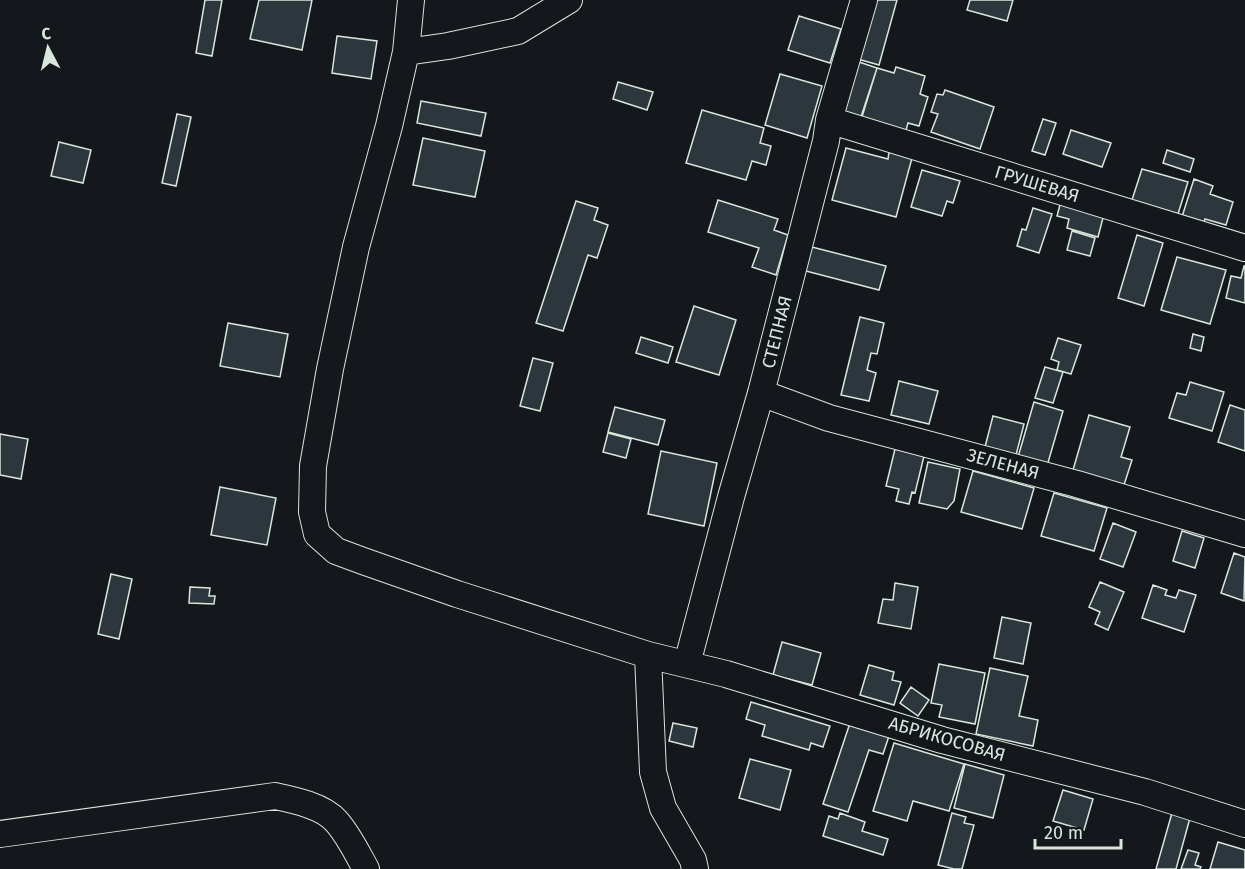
<svg xmlns="http://www.w3.org/2000/svg" width="1245" height="869" font-family="'Fira Sans',sans-serif">
<rect width="100%" height="100%" fill="#14181c"/>
<!-- building -->
<path fill="#2c363c" stroke="#d8e6dc" stroke-width="1.5" d="M 205,0 L 222,0 L 212,56 L 196,53 Z
M 259,0 L 312,0 L 302,50 L 250,39 Z
M 870,0 L 897,0 L 879,65 L 854,58 Z
M 970,0 L 1013,0 L 1007,21 L 967,10 Z
M 799,16 L 841,29 L 830,63 L 788,50 Z
M 337,36 L 377,41 L 371,79 L 332,73 Z
M 853,60 L 877,68 L 860,120 L 835,112 Z
M 896,67 L 925,76 L 920,94 L 928,97 L 919,126 L 908,123 L 905,134 L 861,120 L 877,68 L 894,73 Z
M 780,74 L 822,86 L 807,138 L 765,125 Z
M 618,82 L 653,92 L 647,110 L 613,99 Z
M 945,90 L 994,107 L 980,149 L 931,132 L 938,114 L 931,112 L 937,94 L 943,95 Z
M 421,101 L 486,113 L 481,136 L 417,123 Z
M 702,110 L 764,128 L 760,143 L 771,146 L 766,165 L 752,161 L 746,180 L 686,163 Z
M 177,114 L 191,117 L 176,186 L 162,183 Z
M 1043,119 L 1056,123 L 1045,155 L 1032,151 Z
M 1071,130 L 1111,143 L 1102,167 L 1063,154 Z
M 423,138 L 485,151 L 475,197 L 413,185 Z
M 59,142 L 91,150 L 83,183 L 51,176 Z
M 846,148 L 888,159 L 889,152 L 912,158 L 896,217 L 832,200 Z
M 1167,150 L 1194,159 L 1190,172 L 1163,163 Z
M 1142,169 L 1188,182 L 1177,217 L 1131,203 Z
M 922,170 L 960,181 L 953,203 L 947,201 L 942,216 L 911,207 Z
M 1194,179 L 1213,186 L 1210,194 L 1233,202 L 1226,225 L 1205,219 L 1202,230 L 1180,223 Z
M 718,200 L 778,219 L 774,230 L 788,235 L 776,275 L 752,267 L 759,248 L 708,232 Z
M 576,201 L 598,208 L 594,220 L 608,225 L 597,258 L 588,255 L 563,331 L 536,323 Z
M 1061,201 L 1104,214 L 1098,237 L 1067,228 L 1069,219 L 1057,216 Z
M 1033,208 L 1052,214 L 1039,253 L 1017,246 L 1022,229 L 1026,230 Z
M 1072,231 L 1095,238 L 1090,256 L 1067,250 Z
M 1137,235 L 1163,243 L 1144,306 L 1118,298 Z
M 808,246 L 886,266 L 879,290 L 802,270 Z
M 1177,257 L 1226,270 L 1210,324 L 1161,310 Z
M 1244,266 L 1245,266 L 1245,303 L 1226,298 L 1231,276 L 1241,278 Z
M 694,306 L 736,320 L 719,375 L 676,362 Z
M 860,317 L 884,323 L 877,354 L 871,353 L 867,370 L 876,373 L 869,401 L 841,395 Z
M 228,323 L 288,334 L 280,377 L 220,366 Z
M 1193,334 L 1204,337 L 1201,351 L 1190,348 Z
M 641,337 L 673,347 L 668,363 L 636,353 Z
M 1058,338 L 1081,345 L 1071,374 L 1057,370 L 1059,362 L 1051,359 Z
M 533,358 L 553,363 L 540,411 L 520,406 Z
M 1045,367 L 1063,372 L 1053,403 L 1035,398 Z
M 899,381 L 938,391 L 929,424 L 891,415 Z
M 1190,382 L 1224,392 L 1212,431 L 1169,418 L 1177,393 L 1186,395 Z
M 1034,402 L 1063,411 L 1047,466 L 1018,457 Z
M 1230,405 L 1245,410 L 1245,451 L 1218,442 Z
M 615,407 L 665,420 L 658,445 L 608,432 Z
M 1089,415 L 1130,427 L 1121,457 L 1132,460 L 1124,485 L 1073,470 Z
M 993,416 L 1024,424 L 1016,455 L 985,447 Z
M 608,433 L 631,439 L 626,458 L 603,452 Z
M 0,434 L 28,439 L 21,479 L 0,475 Z
M 895,449 L 924,456 L 915,493 L 912,492 L 909,504 L 896,501 L 899,489 L 886,486 Z
M 661,451 L 717,463 L 704,526 L 648,514 Z
M 928,462 L 960,469 L 954,501 L 947,509 L 919,503 Z
M 973,471 L 1034,488 L 1022,529 L 961,512 Z
M 220,487 L 276,498 L 267,545 L 211,535 Z
M 1054,493 L 1107,508 L 1094,551 L 1041,536 Z
M 1113,523 L 1136,532 L 1123,567 L 1100,559 Z
M 1182,531 L 1204,538 L 1195,568 L 1173,561 Z
M 1234,553 L 1245,557 L 1244,601 L 1221,593 Z
M 111,574 L 132,579 L 119,639 L 98,634 Z
M 1100,582 L 1124,592 L 1108,630 L 1095,624 L 1100,612 L 1089,607 Z
M 895,583 L 918,587 L 911,629 L 878,623 L 883,599 L 893,600 Z
M 1153,585 L 1167,590 L 1165,595 L 1176,598 L 1179,590 L 1196,595 L 1184,632 L 1142,618 Z
M 190,587 L 210,588 L 209,596 L 215,596 L 214,604 L 189,603 Z
M 1002,617 L 1031,623 L 1023,664 L 994,658 Z
M 782,642 L 821,653 L 812,685 L 773,675 Z
M 939,664 L 985,673 L 975,724 L 939,717 L 942,705 L 931,703 Z
M 869,665 L 894,672 L 892,680 L 901,682 L 894,705 L 860,695 Z
M 990,668 L 1028,676 L 1019,716 L 1038,720 L 1033,746 L 976,734 Z
M 911,687 L 929,700 L 918,716 L 900,703 Z
M 751,702 L 830,726 L 823,747 L 811,743 L 809,750 L 762,736 L 765,725 L 746,719 Z
M 673,723 L 697,728 L 693,747 L 669,741 Z
M 850,723 L 889,736 L 883,754 L 869,750 L 848,812 L 823,804 Z
M 894,743 L 964,764 L 949,811 L 913,801 L 907,821 L 873,811 Z
M 750,759 L 791,770 L 780,810 L 739,798 Z
M 965,764 L 1004,775 L 993,818 L 954,808 Z
M 1063,790 L 1093,799 L 1084,830 L 1053,821 Z
M 840,813 L 865,822 L 862,831 L 888,839 L 883,855 L 823,836 L 829,816 L 838,819 Z
M 952,813 L 966,817 L 964,823 L 974,825 L 962,869 L 954,869 L 938,865 Z
M 1172,813 L 1190,818 L 1176,869 L 1156,869 Z
M 1218,842 L 1245,850 L 1245,869 L 1210,869 Z
M 1188,850 L 1199,853 L 1195,865 L 1201,867 L 1200,869 L 1181,869 Z"/>
<g fill="none" stroke-linecap="round" stroke-linejoin="round">
<defs>
<path id="minor" d="M 411,0 L 406,52 L 389,126 L 356,247 L 330,369 L 313,466 L 312,512 L 317,534 L 336,551 L 363,561 L 457,594 L 648,655 L 726,674 L 942,740 L 1145,792 L 1245,824
M 406,52 L 448,46 L 518,31 L 569,0
M 829,120 L 1245,248
M 761,393 L 829,418 L 1077,484 L 1245,534
M 648,655 L 653,772 L 663,808 L 693,860 L 695,869
M 687,664 L 731,497 L 761,393 L 826,141 L 829,120 L 864,0
M 0,834 L 275,796 C 294,800 323,806 336,821 C 348,834 357,853 366,869"/>
</defs>
<!-- minor casing -->
<use href="#minor" stroke="#d8e6dc" stroke-width="28"/>
<!-- minor -->
<use href="#minor" stroke="#14181c" stroke-width="26"/>
</g>
<g text-anchor="middle" stroke-width="4.5" stroke-linejoin="round" paint-order="stroke">
<!-- street labels -->
<g font-size="18" fill="#d8e6dc" stroke="#14181c">
<text transform="translate(1037 184) rotate(17)" y="6">ГРУШЕВАЯ</text>
<text transform="translate(777 332) rotate(-76)" y="6">СТЕПНАЯ</text>
<text transform="translate(1003 464) rotate(15)" y="6">ЗЕЛЕНАЯ</text>
<text transform="translate(947 739) rotate(16)" y="6">АБРИКОСОВАЯ</text>
</g>
</g>
<!-- north arrow -->
<g transform="translate(48 48) rotate(353)" stroke="#14181c" stroke-width="4.5" paint-order="stroke">
<path d="M0-4.5L10 22L0 15L-10 22Z" fill="#d8e6dc"/>
<text y="-9" font-size="16" font-weight="bold" text-anchor="middle" fill="#d8e6dc">С</text>
</g>
<!-- scale -->
<path d="M1035 839v9h86v-9" fill="none" stroke="#d8e6dc" stroke-width="3"/>
<text x="1044" y="839" font-size="18" fill="#d8e6dc" stroke="#14181c" stroke-width="4.5" paint-order="stroke">20 m</text>
</svg>
